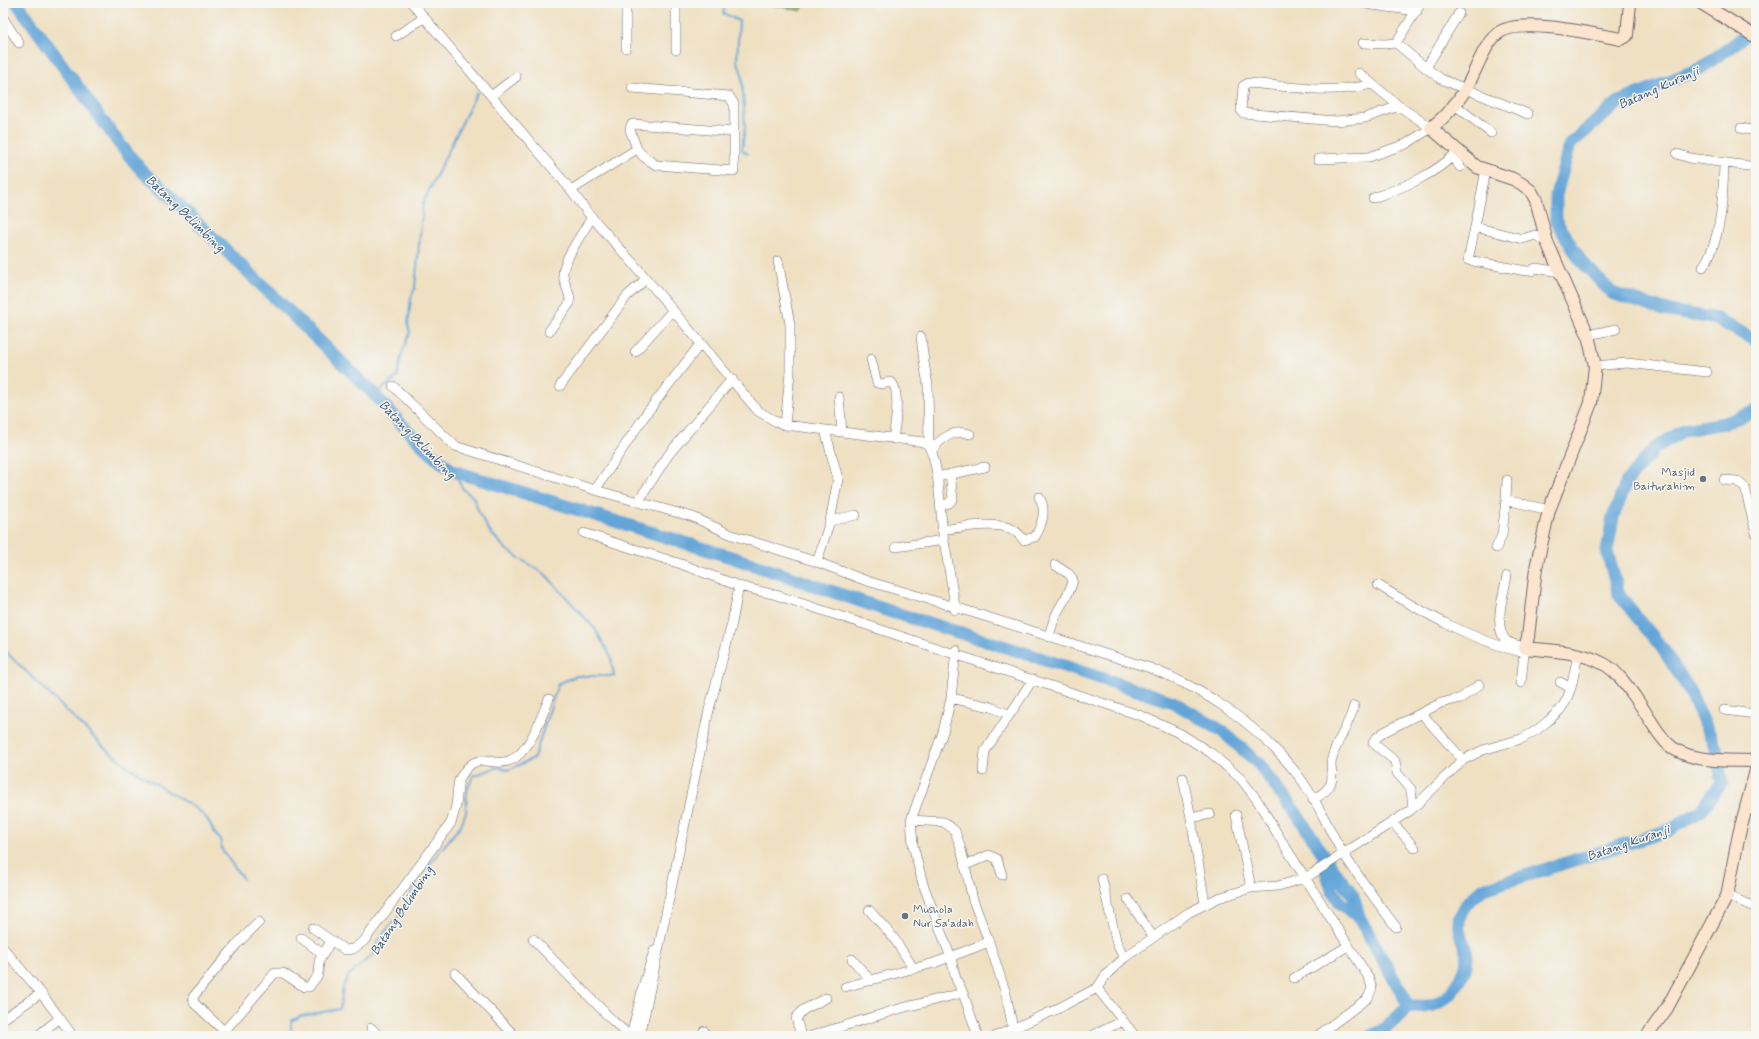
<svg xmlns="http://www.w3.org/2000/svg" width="1759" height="1039" font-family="Mynerve,sans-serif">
<rect width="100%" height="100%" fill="#f6f6f2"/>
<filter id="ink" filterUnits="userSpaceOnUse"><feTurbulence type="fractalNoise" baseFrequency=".025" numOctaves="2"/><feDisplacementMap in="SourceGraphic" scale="8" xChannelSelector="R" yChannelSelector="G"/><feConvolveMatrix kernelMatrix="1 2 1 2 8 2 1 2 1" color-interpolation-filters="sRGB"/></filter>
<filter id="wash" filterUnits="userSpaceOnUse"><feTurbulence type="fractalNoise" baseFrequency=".012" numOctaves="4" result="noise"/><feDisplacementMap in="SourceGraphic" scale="16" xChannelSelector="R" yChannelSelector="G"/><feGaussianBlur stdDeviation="0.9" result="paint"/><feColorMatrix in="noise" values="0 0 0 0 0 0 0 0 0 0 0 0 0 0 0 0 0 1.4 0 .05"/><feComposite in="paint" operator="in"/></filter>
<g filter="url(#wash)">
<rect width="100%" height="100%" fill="#efe0c2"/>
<!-- forest -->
<path fill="#8cb86f" stroke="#576d55" d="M 761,3 L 806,3 L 801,11 Z"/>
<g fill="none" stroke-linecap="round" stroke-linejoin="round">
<!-- stream -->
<path stroke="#64a5d8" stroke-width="2" d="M 726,3 L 723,13 L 739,21 L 737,61 L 742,74 L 745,127 L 742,150 L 748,154
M 375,395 L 397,377 L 402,353 L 410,333 L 408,325 L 411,298 L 415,288 L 423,203 L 477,92
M 3,649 L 106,749 L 127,766 L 198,810 L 208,820 L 215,834 L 220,839 L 222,850 L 243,879
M 291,1036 L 291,1021 L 301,1016 L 340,1009 L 343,987 L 349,975 L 375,953 L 377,942 L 400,914 L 420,876 L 461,825 L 466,812 L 467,791 L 473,776 L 498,767 L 508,770 L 534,758 L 558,684 L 576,676 L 614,676 L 611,657 L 595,629 L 546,575 L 507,550 L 490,532 L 479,513 L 474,498 L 463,489 L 453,471"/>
<!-- river -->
<path stroke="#64a5d8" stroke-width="13" d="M 17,3 L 118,142 L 142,171 L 172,198 L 375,395 C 399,422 424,450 453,471 L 734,558 L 892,612 L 1009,648 L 1173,702 L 1222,731 L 1259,764 L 1298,816 L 1336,873 L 1353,895 L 1359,917 L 1409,1006
M 1756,24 L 1736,43 L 1701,68 L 1619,102 L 1570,144 L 1556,195 L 1556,221 L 1581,261 L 1612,293 L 1664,310 L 1717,319 L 1756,341
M 1323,861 L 1332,890 L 1341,904 L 1359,917
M 1372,1036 L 1386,1028 L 1409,1006 C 1416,1006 1426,1007 1433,1005 C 1450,1000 1467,975 1467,958 C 1466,943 1455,932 1460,916 C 1463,904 1474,897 1483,889 L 1667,831 L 1701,811 L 1722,782 L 1716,748 L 1688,688 L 1663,649 L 1619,595 L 1607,551 L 1613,517 L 1627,481 L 1655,448 L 1684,430 L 1724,423 L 1756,411"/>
</g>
</g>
<g filter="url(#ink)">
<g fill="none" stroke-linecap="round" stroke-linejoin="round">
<defs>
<path id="street" d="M 412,3 L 571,190 L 588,213 L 632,262 L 758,411 L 775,421 L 785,425 L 916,441 C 921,441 926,442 929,447 C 940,464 940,518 944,541 C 948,563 952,585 955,607 L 1150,668 C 1207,690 1259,726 1297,774 C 1316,797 1327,827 1343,853 C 1359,878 1378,903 1396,927
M 676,3 L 676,50
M 1421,3 L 1396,43 L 1426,68 L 1441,79 L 1528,114
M 1365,4 L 1417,11
M 3,18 L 19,43
M 396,36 L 424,18
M 1363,43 L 1385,44 L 1396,43
M 626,48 L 626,3
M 1426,68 L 1459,13
M 1372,84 C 1332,95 1289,86 1248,83 L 1243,86 L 1241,110 L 1243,113 L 1336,121 L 1365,118 L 1399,106
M 632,88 L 729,96 L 734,104 L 734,171 L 656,165 L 644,157 L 637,149
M 491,96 L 516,77
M 1455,105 L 1491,133
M 1741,128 L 1756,131
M 1677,154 L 1690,158 L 1756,167
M 1452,157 L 1460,167
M 1318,159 L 1369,157 L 1406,144 L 1431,128 L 1399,106 L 1359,73
M 1486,170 L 1475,227 L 1523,239 L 1535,235 L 1547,242
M 571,190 L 637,149 L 630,130 L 631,125 L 633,124 L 734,132
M 1373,198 C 1404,187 1435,175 1458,151
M 1475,227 L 1468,260 L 1526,271 L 1532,271 L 1533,269 L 1536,268 L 1560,272
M 778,261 L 790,324 L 790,373 L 785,425
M 1703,267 C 1722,239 1723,195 1724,163
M 549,331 L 570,303 C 571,293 563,283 563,273 C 563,260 585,229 592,217
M 1588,335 L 1616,329
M 921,337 L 924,362 L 928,385 L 929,446
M 635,352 L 673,310
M 871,359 L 877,383 L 881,384 L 891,382 C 901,390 895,427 893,439
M 1595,366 L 1627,363 L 1707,372
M 393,386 L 455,446 L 595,490 L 693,517 L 732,535 L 817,562
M 560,386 L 627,296 L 646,279
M 839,397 L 842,432
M 825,430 L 838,479 L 830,521 L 817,562 L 867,581 L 955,607 L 955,610
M 931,452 C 940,438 954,429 970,434
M 937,477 L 985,467
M 1724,480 L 1737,481 L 1745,488 L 1756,533
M 595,490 L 646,414 L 701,343
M 1506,500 L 1507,480
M 641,503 L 641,497 L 669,454 L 732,379
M 940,506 L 949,503 L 953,499 L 950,474
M 830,521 L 856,515
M 942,530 C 960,527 1001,520 1015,531 C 1018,533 1021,537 1024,540 L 1035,537 C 1042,525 1047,509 1039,497
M 584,533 L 681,564 L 739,586 L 776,595 L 1142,716 L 1181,734 L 1211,753 L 1241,779 L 1257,800 L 1281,840 L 1369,978 L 1372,988 L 1368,998 L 1317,1036
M 896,547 L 944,540
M 1496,548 L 1502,535 L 1506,500 L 1549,510
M 1378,585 C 1425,614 1470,639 1524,653 L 1525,648 C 1519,645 1511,644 1507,641 C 1492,630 1504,592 1507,576
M 1049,637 C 1051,628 1054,618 1059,609 C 1064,600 1071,591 1073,580 L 1069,574 L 1055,565
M 956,650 L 951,698 L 943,732 L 911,820 L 913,845 L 923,884 L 951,958 L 956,979 L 963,993 L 978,1036
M 1560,682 L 1571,688
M 1521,683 L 1524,653
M 951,698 L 991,707 L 1008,714 L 1011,713 L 1033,679
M 1724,710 L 1756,714
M 1421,713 L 1463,760
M 983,771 L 985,751 L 1010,714
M 1183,778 L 1191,818
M 1313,800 C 1320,795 1328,791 1331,783 C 1334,775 1329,766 1332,758 C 1337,740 1349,725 1354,706
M 1746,806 L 1756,812
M 1413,808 L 1411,789 L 1397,773 L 1395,761 L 1373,743 L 1375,739 L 1384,732 L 1441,703 L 1461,698 L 1479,685
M 1236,815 L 1251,888
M 911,820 L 944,822 L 955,831 L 961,849 L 973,900 L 989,942 L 1006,994 L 1013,1029
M 1393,823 L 1415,848
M 964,866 L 989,855 L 997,859 L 1002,875
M 1102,879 L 1117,944 L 1124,958
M 1727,896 L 1756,907
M 1128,899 L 1153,937
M 1205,904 L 1191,818 L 1210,814
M 869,910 L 893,937 L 914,969
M 313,928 L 345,950 L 353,949 L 364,941 L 451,823 C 454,814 457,805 457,796 C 458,790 457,784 460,778 C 477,747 492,769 511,760 C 530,752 541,717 549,699
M 301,938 L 323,954
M 533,939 L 613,1021 L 630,1036
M 3,948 L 41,993 L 73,1036
M 852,959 L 871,981
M 455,973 L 515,1036
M 1294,978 L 1348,946
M 845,987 L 934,963 L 989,942
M 1097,988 L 1135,1036
M 3,1019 L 41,993
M 371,1028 L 379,1036
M 224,1031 L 194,1003 L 193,997 L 237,944 L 259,922
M 37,1036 L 60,1018
M 220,1036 L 275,973 L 283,973 L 304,987 L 309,987 L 318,975 L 319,961 L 331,941
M 631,1036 L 644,983 L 654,951
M 640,1036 L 709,710 L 732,623 L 739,586
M 703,1036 L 704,1031
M 801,1036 L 796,1018 L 803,1010 L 826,998
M 811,1036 L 902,1008 L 963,993
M 996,1036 L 1055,1010 L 1097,988 L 1106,975 L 1124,958 L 1188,913 L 1218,898 L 1251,888 L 1278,886 L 1305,878 L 1312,874 L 1411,810 L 1463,760 L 1483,750 L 1521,739 L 1537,730 L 1548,721 L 1560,710 L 1566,701 L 1571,688 L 1578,655
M 1091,1036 L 1123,1021"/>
<path id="secondary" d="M 1630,3 L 1627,35 L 1625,37 L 1620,39 C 1594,34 1517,16 1497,34 C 1483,46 1475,74 1465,90 C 1456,105 1445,117 1431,128 L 1477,167 L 1513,179 L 1522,184 L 1531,191 L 1536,200 L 1547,242 L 1588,335 L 1595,366 L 1591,403 L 1549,510 L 1536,568 L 1528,637 L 1525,648 C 1551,651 1581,651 1604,664 C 1617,671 1627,686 1635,697 C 1646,712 1654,729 1666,742 C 1686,764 1729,760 1756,761
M 1701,3 L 1756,37
M 1647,1036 L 1667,1008 L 1727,896 L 1739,834 L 1756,770"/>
</defs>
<!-- street casing -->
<use href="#street" stroke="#6a646a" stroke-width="10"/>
<!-- secondary casing -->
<use href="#secondary" stroke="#6a646a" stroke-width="14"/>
<!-- street -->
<use href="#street" stroke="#fff" stroke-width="9"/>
<!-- secondary -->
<use href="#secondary" stroke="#fbe5cf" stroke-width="12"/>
</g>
</g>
<!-- markers -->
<g fill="#6b7280" stroke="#f6f6f2" stroke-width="1.5">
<circle cx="1703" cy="479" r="4"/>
<circle cx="905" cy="916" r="4"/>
</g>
<g text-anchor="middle" stroke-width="3" stroke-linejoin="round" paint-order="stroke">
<!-- worship labels -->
<g font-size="12" fill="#5b616d" stroke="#f6f6f2" text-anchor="end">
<text x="1695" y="476">Masjid<tspan x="1695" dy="14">Baiturahim</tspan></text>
<text x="913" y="913" text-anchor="start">Mushola<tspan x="913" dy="14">Nur Sa'adah</tspan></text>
</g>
<!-- water labels -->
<g font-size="13" font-style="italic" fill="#3c567a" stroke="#f6f6f2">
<text transform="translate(1658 87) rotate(-24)" y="5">Batang Kuranji</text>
<text transform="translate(186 213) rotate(44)" y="5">Batang Belimbing</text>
<text transform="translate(418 439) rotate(46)" y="5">Batang Belimbing</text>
<text transform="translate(1628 842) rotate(-19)" y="5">Batang Kuranji</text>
<text transform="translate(401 910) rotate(-57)" y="5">Batang Belimbing</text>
</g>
</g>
<!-- margin -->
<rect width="1759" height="1039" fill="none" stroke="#f6f6f2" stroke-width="16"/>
</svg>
